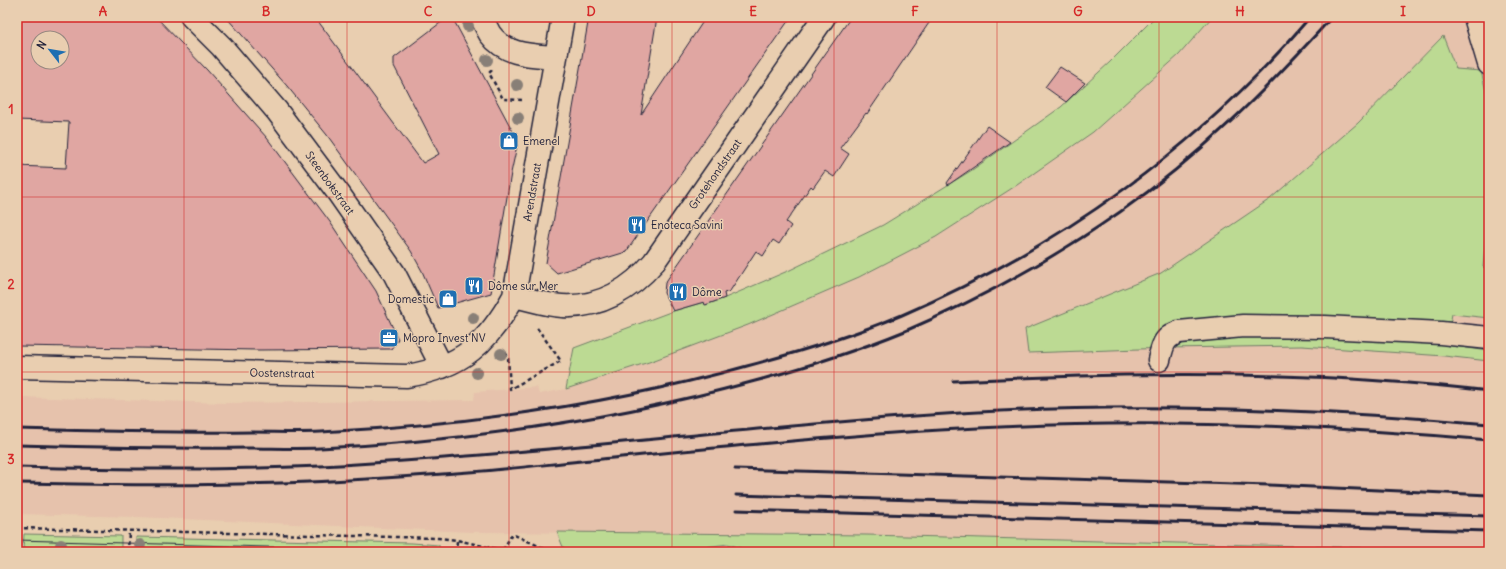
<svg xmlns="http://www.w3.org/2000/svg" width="1506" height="569" font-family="Delius,sans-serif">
<rect width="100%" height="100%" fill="#e9ceb0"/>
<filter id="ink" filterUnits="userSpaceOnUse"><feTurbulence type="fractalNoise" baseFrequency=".025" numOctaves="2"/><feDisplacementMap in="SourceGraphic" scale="8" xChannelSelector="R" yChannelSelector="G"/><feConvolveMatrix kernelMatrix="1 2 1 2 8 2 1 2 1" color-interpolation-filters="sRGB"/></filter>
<g filter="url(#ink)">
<!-- built -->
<path fill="#e6c2ac" d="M 1212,17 L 1489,17 L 1489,551 L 867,535 L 471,532 L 137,517 L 17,514 L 17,397 L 226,403 L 474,400 L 475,392 L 537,387 L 539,394 L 566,389 L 652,361 L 748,325 L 859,277 L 936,237 L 1017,185 L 1093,132 L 1179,55 Z"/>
<!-- green -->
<path fill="#bcda93" stroke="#6f7e67" d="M 1155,17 L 1212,17 L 1179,55 L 1093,132 L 1017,185 L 936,237 L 859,277 L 748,325 L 652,361 L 566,389 L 574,348 L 673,311 L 704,302 L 706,305 L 725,298 L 790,270 L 883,225 L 972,170 L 1061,107 L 1110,62 Z
M 1443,36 L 1456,69 L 1481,71 L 1489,104 L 1489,201 L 1483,267 L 1489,269 L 1489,318 L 1452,314 L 1446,345 L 1489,351 L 1489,361 L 1444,356 L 1302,346 L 1167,348 L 1028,353 L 1025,329 L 1161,273 L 1270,199 L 1358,123 Z
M 557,532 L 867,535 L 1489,551 L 1489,552 L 745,552 L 741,548 L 728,544 L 666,552 L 565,552 Z
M 24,534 L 121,536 L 121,552 L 23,548 Z
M 136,537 L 412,543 L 439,545 L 439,552 L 136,549 Z"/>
<!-- building -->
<path fill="#e0a6a2" stroke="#22223b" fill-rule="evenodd" d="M 17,17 L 156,17 L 207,70 L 267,138 L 330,222 L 376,291 L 398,339 L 391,349 L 258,350 L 17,346 L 17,166 L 66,168 L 69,122 L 17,120 ZM 38,38 L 62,38 L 62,62 L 38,62 Z
M 226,17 L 315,17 L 423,163 L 439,154 L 394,66 L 394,58 L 448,17 L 452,17 L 518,141 L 511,173 L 491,293 L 438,308 L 422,271 L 411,251 L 327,135 L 287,86 Z
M 589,17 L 657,17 L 641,115 L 706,17 L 791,17 L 626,252 L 557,273 L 546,263 Z
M 851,17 L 933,17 L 867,114 L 866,113 L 840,148 L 849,154 L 834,177 L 825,171 L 813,188 L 811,186 L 786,222 L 791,226 L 779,244 L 773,240 L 763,256 L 756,251 L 730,291 L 724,293 L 725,298 L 705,305 L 704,302 L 673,311 L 664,293 L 665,283 L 669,277 Z
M 1060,67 L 1085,83 L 1066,102 L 1045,87 Z
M 987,126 L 1010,142 L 948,185 L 947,183 Z"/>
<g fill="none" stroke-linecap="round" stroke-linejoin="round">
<defs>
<path id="minor" d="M 192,17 L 222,47 L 277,111 L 339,194 L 394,273 L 442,367
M 481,17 C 484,22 487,29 490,34 C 506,56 532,55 556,57
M 1475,17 L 1489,64
M 514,296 C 529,299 546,305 562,306 C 600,308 631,289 654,262 L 824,17
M 1159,360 C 1163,345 1163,338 1179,332 L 1243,326 L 1325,327 L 1441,333 L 1489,338
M 17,367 L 407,376 C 462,367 488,343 514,296 L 563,17"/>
</defs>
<!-- minor casing -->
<use href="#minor" stroke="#22223b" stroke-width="25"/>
<!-- path -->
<path stroke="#22223b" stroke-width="2.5" stroke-dasharray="4 3" stroke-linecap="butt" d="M 492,70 L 489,73 L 503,99 L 522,100
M 505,352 L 508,357 L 510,389 L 561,361 L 537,328
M 17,528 L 438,538 L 457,540 L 509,552
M 503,550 L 512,534 L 552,552
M 128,552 L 129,531
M 456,552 L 457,541
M 713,552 L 723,552"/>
<!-- minor -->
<use href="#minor" stroke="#e9ceb0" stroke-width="22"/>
<!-- tram -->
<path stroke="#22223b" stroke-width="1" d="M 17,540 L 446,552"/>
<!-- rail -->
<path stroke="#22223b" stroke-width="3" d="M 953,381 C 1132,372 1311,370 1489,391
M 17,429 C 95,431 173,433 251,432 C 274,432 298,433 321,432 C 465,425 609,405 747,366 C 799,352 852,336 902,315 C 1058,248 1200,147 1310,17
M 17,445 C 94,447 171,449 248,448 C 272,448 296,449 320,448 C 467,441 613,420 755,381 C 806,367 856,351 905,331 C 980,299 1053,259 1120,212 C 1199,157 1267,89 1332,17
M 17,467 C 140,470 264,471 387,462 C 585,449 781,423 978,412 C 1148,403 1320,409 1489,424
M 735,469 L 1269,485 L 1489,495
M 17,483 C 91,484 165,486 239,484 C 316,483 392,478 469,472 C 513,469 557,463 602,459 C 727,447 852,434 978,428 C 1147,419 1320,425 1489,440
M 736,495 L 1489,516
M 736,510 L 1489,531"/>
</g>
<!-- trees -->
<g fill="#887f77">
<circle cx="468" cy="26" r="6"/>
<circle cx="487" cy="60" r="6"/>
<circle cx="517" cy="85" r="6"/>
<circle cx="518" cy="118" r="6"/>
<circle cx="473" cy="318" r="6"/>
<circle cx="501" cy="354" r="6"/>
<circle cx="477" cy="373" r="6"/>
<circle cx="61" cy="545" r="6"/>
<circle cx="140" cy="545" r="6"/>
</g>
</g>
<!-- grid -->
<path fill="none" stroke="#d62828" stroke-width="1" stroke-opacity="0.55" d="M 184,17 L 184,552M 347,17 L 347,552M 509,17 L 509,552M 672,17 L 672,552M 834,17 L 834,552M 997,17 L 997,552M 1159,17 L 1159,552M 1322,17 L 1322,552M 17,197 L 1489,197M 17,372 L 1489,372"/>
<!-- icons -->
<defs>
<symbol id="shop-square" viewBox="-11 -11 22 22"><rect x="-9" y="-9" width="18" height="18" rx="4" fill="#1f6fb2" stroke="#e9ceb0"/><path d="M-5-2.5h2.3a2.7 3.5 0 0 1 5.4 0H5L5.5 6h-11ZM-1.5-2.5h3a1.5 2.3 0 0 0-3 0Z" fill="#fff"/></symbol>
<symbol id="restaurant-square" viewBox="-11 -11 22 22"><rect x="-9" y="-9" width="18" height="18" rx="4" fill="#1f6fb2" stroke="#e9ceb0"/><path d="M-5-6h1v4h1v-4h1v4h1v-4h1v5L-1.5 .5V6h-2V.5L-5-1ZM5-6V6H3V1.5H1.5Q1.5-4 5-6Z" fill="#fff"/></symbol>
<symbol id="office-square" viewBox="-11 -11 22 22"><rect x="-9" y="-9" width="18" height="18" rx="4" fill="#1f6fb2" stroke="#e9ceb0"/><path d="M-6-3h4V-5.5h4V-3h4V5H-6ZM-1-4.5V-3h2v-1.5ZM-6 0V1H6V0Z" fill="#fff"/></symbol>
</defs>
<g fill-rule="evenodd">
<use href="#shop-square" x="498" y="130" width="22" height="22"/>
<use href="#restaurant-square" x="626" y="214" width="22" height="22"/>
<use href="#restaurant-square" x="463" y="275" width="22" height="22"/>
<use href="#restaurant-square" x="667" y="281" width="22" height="22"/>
<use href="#shop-square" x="437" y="288" width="22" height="22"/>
<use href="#office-square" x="378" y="327" width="22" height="22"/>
</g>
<g text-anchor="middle" stroke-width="3" stroke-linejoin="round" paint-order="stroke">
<!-- poi labels -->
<g font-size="11" fill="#22223b" stroke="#e9ceb0" text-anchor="start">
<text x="523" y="145">Emenel</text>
<text x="651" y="229">Enoteca Savini</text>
<text x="488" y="290">Dôme sur Mer</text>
<text x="692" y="296">Dôme</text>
<text x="434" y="303" text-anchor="end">Domestic</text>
<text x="403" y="342">Mopro Invest NV</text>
</g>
<!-- street labels -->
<g font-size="11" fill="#22223b" stroke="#e9ceb0">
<text transform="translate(715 174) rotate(-55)" y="4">Grotehondstraat</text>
<text transform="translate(330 183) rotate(54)" y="4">Steenbokstraat</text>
<text transform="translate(532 192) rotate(-80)" y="4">Arendstraat</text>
<text transform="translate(282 373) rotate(1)" y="4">Oostenstraat</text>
</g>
</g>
<!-- margin -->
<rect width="1506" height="569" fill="none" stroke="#e9ceb0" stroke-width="44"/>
<!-- north arrow -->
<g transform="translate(50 50) rotate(301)"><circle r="19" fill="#e9ceb0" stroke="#998981"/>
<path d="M0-3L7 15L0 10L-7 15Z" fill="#1f6fb2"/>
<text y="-6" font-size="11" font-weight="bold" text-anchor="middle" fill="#22223b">N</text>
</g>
<rect x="22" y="22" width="1462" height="525" fill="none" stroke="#d62828" stroke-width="1.5"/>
<g font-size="13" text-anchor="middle" font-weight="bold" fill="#d62828">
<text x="103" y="16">A</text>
<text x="266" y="16">B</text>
<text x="428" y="16">C</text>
<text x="591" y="16">D</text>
<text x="753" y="16">E</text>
<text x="915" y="16">F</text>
<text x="1078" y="16">G</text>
<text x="1240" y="16">H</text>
<text x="1403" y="16">I</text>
<text x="11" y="114">1</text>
<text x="11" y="289">2</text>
<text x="11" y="464">3</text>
</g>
</svg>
